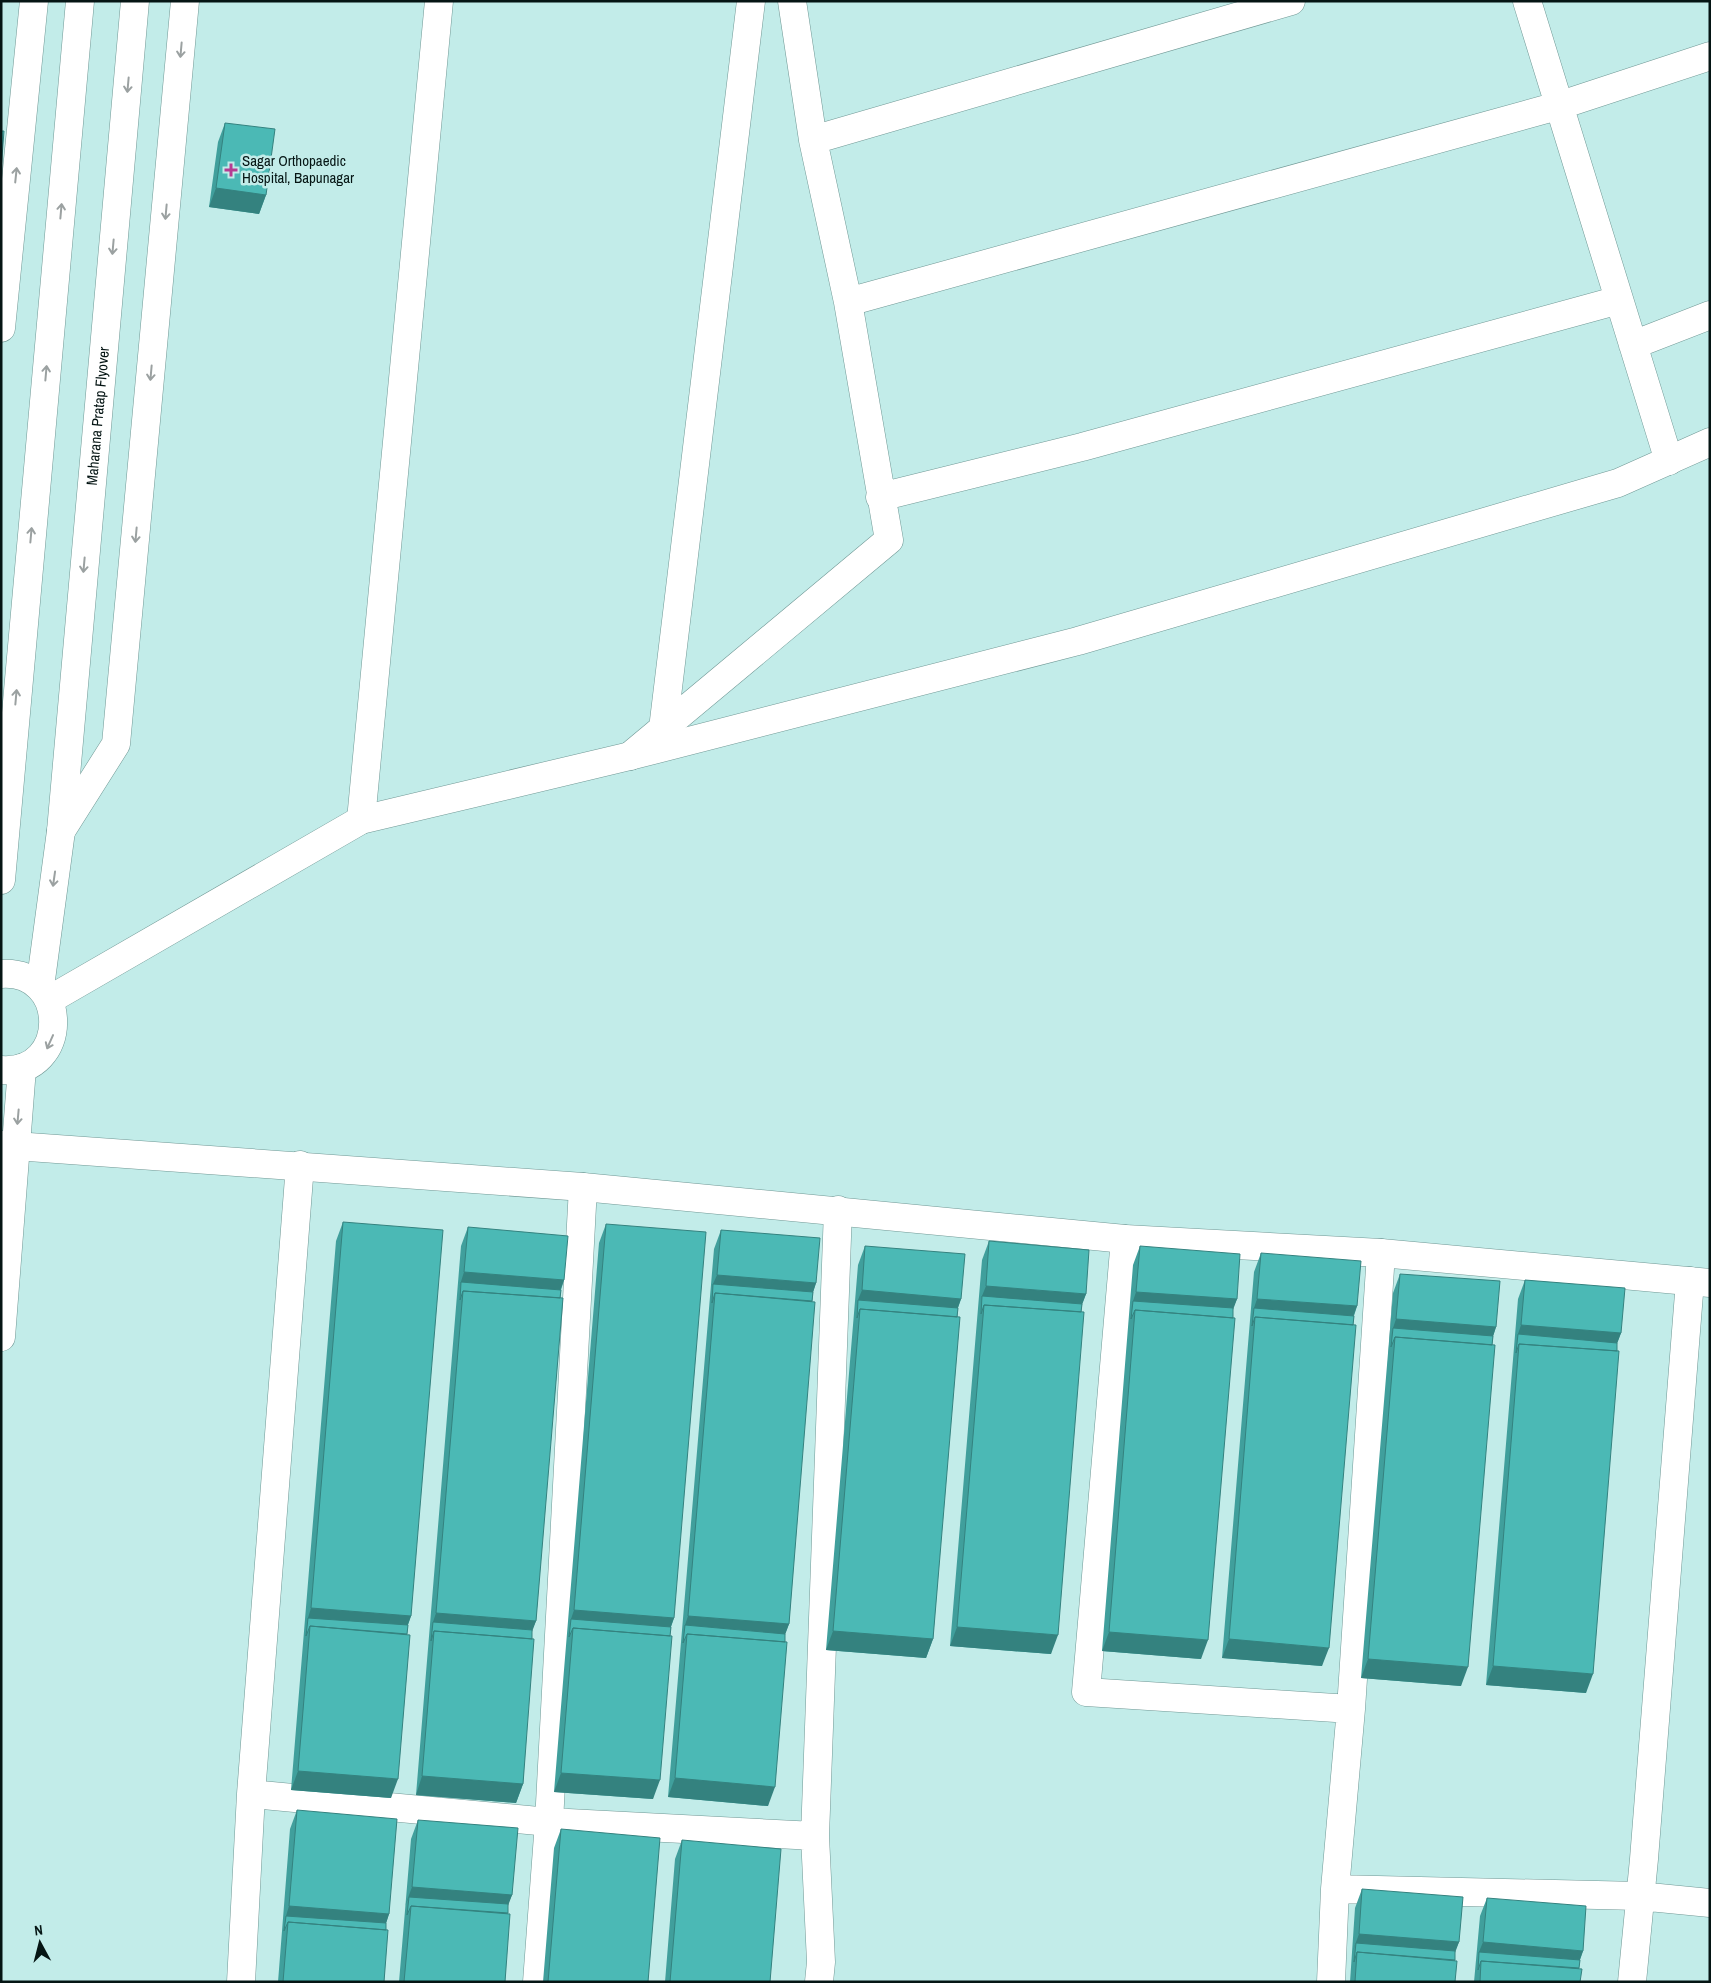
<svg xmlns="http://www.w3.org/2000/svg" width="1711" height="1983" font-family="'Archivo Narrow',sans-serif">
<rect width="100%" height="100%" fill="#c2ece9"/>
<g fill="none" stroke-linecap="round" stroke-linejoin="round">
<defs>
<path id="minor" d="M 1527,1 L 1669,461
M 813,140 L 1291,1
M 848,302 L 1561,105 L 1710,56
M 1633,345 L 1710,315
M 880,497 L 1082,447 L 1619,300
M 663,729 L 751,1
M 630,756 L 889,540 L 848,302 L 813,140 L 792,1
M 361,820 L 439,1
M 1125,1239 L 1086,1692 L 1351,1709
M 251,1794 L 549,1822 L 815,1836
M 1335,1889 L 1639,1896 L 1710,1903
M 241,1982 L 251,1794 L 300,1165
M 537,1982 L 549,1822 L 583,1187
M 819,1982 L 821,1962 L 815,1836 L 838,1210
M 1331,1982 L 1335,1889 L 1351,1709 L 1381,1253
M 1632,1982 L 1644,1859 L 1690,1281"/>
<path id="tertiary" d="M 1,328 L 34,1
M 61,831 L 116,744 L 185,1
M 49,1000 L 361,820 L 630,756 L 1078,641 L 1618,483 L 1710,442
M 1,1145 L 583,1187 L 1125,1239 L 1381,1253 L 1710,1283"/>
<g id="secondary">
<path d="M 1,880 L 80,1"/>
<path d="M 1,974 C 70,969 71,1075 1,1070"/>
<path id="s1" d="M 40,987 L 61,831 L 135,1"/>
<path d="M 1,1337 L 22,1068"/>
</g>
</defs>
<!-- minor casing -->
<use href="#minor" stroke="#709895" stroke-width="29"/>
<!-- tertiary casing -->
<use href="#tertiary" stroke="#709895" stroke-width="29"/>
<!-- secondary casing -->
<use href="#secondary" stroke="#709895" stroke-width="29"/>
<!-- minor -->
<use href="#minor" stroke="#fff" stroke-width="28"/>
<!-- tertiary -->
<use href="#tertiary" stroke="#fff" stroke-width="28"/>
<!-- secondary -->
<use href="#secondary" stroke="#fff" stroke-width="28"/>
</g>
<!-- wall -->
<path fill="#409f9c" d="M 225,123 L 266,195 L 259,214 L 209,207 L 218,142 Z
M 343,1222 L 411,1616 L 408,1625 L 391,1798 L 291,1790 L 336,1241 Z
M 606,1224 L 674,1618 L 671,1627 L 653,1799 L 554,1792 L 599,1243 Z
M 468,1227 L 564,1280 L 561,1290 L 536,1621 L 532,1630 L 523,1784 L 516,1803 L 416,1795 L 461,1246 Z
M 721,1230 L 816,1283 L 813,1292 L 789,1624 L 785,1634 L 768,1806 L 668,1797 L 714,1249 Z
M 989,1241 L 1086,1294 L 1082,1304 L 1051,1654 L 950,1646 L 982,1260 Z
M 865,1246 L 961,1299 L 958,1308 L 933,1639 L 926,1658 L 826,1650 L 858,1265 Z
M 1140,1246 L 1237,1299 L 1233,1308 L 1201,1659 L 1102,1651 L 1133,1265 Z
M 1261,1253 L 1357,1306 L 1354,1316 L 1322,1666 L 1222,1658 L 1254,1272 Z
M 1400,1274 L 1496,1327 L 1493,1336 L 1461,1686 L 1361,1678 L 1393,1293 Z
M 1525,1280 L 1621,1333 L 1617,1343 L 1586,1693 L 1486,1685 L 1518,1299 Z
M 297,1810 L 389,1914 L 386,1923 L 384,1982 L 278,1982 L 290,1829 Z
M 418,1820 L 512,1895 L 508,1904 L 505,1982 L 399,1982 L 411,1839 Z
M 561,1829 L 648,1982 L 543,1982 L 554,1848 Z
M 682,1840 L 770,1982 L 665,1982 L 675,1859 Z
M 1362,1889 L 1459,1942 L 1455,1951 L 1455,1982 L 1350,1982 L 1355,1908 Z
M 1487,1898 L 1583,1951 L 1580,1960 L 1579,1968 L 1580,1982 L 1474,1982 L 1480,1916 Z"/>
<!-- shaded-wall -->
<path fill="#34827f" d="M 216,188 L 266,195 L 259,214 L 209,207 Z
M 464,1272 L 564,1280 L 557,1299 L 461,1282 L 458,1291 Z
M 717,1275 L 816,1283 L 810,1302 L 713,1284 Z
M 986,1286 L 1086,1294 L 1079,1313 L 982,1296 Z
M 862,1290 L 961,1299 L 954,1318 L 858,1300 Z
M 1136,1292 L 1237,1299 L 1230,1318 L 1133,1301 Z
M 1257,1299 L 1357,1306 L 1350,1325 L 1254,1308 Z
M 1396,1319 L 1496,1327 L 1490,1346 L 1393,1328 Z
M 1521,1325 L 1621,1333 L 1614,1352 L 1518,1334 Z
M 311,1608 L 411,1616 L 404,1635 L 308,1618 Z
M 574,1610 L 674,1618 L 667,1637 L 571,1619 Z
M 436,1613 L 536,1621 L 529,1640 L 433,1622 Z
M 688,1616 L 789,1624 L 782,1643 L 685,1625 Z
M 957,1627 L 1058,1635 L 1051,1654 L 950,1646 Z
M 833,1631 L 933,1639 L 926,1658 L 826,1650 Z
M 1109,1632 L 1208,1640 L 1201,1659 L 1102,1651 Z
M 1229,1639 L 1329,1648 L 1322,1666 L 1222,1658 Z
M 1368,1659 L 1468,1667 L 1461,1686 L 1361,1678 Z
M 1493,1666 L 1593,1674 L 1586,1693 L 1486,1685 Z
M 298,1771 L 398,1779 L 391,1798 L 291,1790 Z
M 561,1773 L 660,1780 L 653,1799 L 554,1792 Z
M 422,1776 L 523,1784 L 516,1803 L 416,1795 Z
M 675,1778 L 775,1787 L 768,1806 L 668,1797 Z
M 412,1887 L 512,1895 L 505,1914 L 409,1897 L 405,1906 Z
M 289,1906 L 389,1914 L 383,1933 L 286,1916 Z
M 1359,1934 L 1459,1942 L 1452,1961 L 1356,1943 L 1352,1953 Z
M 1483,1942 L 1583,1951 L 1576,1970 L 1479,1952 Z"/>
<!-- building -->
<path fill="#4bb9b5" stroke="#34827f" d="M 225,123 L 275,129 L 266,195 L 216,188 Z
M 1,131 L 4,131 L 1,170 Z
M 343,1222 L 443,1230 L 411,1616 L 311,1608 Z
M 606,1224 L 706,1232 L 674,1618 L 574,1610 Z
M 468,1227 L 568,1236 L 564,1280 L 464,1272 Z
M 721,1230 L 820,1238 L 816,1283 L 717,1275 Z
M 989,1241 L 1089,1250 L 1086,1294 L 986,1286 Z
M 865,1246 L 965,1254 L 961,1299 L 862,1290 Z
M 1140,1246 L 1240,1254 L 1237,1299 L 1136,1292 Z
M 1261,1253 L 1361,1261 L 1357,1306 L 1257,1299 Z
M 1400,1274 L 1500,1281 L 1496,1327 L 1396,1319 Z
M 1525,1280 L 1625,1288 L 1621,1333 L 1521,1325 Z
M 461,1282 L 561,1290 L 560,1298 L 463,1291 L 460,1300 Z
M 713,1284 L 813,1292 L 812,1301 L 715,1293 L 712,1303 Z
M 463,1291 L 563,1298 L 536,1621 L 436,1613 Z
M 715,1293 L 815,1302 L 789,1624 L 688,1616 Z
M 982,1296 L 1082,1304 L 1081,1312 L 984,1305 L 981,1314 Z
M 858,1300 L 958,1308 L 957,1317 L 860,1309 L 857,1318 Z
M 1133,1301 L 1233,1308 L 1233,1318 L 1135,1310 L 1131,1319 Z
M 984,1305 L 1084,1312 L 1058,1635 L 957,1627 Z
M 1254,1308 L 1354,1316 L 1353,1325 L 1255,1317 L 1252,1326 Z
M 860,1309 L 960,1317 L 933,1639 L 833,1631 Z
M 1135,1310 L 1235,1318 L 1208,1640 L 1109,1632 Z
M 1255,1317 L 1356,1325 L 1329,1648 L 1229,1639 Z
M 1393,1328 L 1493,1336 L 1492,1345 L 1395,1337 L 1391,1347 Z
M 1518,1334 L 1617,1343 L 1617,1351 L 1519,1344 L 1516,1353 Z
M 1395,1337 L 1495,1345 L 1468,1667 L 1368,1659 Z
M 1519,1344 L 1619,1351 L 1593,1674 L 1493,1666 Z
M 308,1618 L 408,1625 L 407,1634 L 310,1626 L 306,1636 Z
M 571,1619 L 671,1627 L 670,1636 L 573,1628 L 569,1637 Z
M 433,1622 L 532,1630 L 532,1639 L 434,1631 L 431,1641 Z
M 685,1625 L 785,1634 L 785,1642 L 687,1634 L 683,1643 Z
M 310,1626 L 410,1635 L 398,1779 L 298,1771 Z
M 573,1628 L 672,1636 L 660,1780 L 561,1773 Z
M 434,1631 L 534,1639 L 523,1784 L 422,1776 Z
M 687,1634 L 787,1642 L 775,1787 L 675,1778 Z
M 297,1810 L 397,1819 L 389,1914 L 289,1906 Z
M 418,1820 L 518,1828 L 512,1895 L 412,1887 Z
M 561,1829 L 660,1838 L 648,1982 L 548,1982 Z
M 682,1840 L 781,1849 L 770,1982 L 670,1982 Z
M 1362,1889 L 1463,1897 L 1459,1942 L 1359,1934 Z
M 409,1897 L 508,1904 L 508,1913 L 411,1906 L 407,1915 Z
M 1487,1898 L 1586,1906 L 1583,1951 L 1483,1942 Z
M 411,1906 L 510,1914 L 505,1982 L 404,1982 Z
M 286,1916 L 386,1923 L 386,1930 L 288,1922 L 284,1931 Z
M 288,1922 L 388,1930 L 384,1982 L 283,1982 Z
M 1356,1943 L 1455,1951 L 1455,1960 L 1357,1952 L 1354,1962 Z
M 1357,1952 L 1457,1961 L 1455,1982 L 1355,1982 Z
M 1479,1952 L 1580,1960 L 1579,1968 L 1481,1961 L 1478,1970 Z
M 1481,1961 L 1582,1969 L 1580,1982 L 1480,1982 Z"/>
<!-- one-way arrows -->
<defs><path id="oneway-shaft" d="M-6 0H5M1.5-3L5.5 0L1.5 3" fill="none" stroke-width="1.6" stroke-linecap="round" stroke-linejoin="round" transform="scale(1.25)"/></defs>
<g stroke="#9ba1a1">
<use href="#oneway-shaft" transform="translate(181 50) rotate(95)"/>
<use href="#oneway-shaft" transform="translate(128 85) rotate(95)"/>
<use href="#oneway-shaft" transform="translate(16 175) rotate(-84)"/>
<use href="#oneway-shaft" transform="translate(61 211) rotate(-85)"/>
<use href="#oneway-shaft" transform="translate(166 212) rotate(95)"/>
<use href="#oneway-shaft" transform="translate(113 247) rotate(95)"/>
<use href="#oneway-shaft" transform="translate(46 373) rotate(-85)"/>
<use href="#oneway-shaft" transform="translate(151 373) rotate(95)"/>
<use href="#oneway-shaft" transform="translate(31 535) rotate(-85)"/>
<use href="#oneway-shaft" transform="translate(136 535) rotate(95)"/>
<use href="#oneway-shaft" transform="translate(84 565) rotate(95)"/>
<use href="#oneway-shaft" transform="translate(16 697) rotate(-85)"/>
<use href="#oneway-shaft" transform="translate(54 879) rotate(98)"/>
<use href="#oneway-shaft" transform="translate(50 1042) rotate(114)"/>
<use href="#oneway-shaft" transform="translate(18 1117) rotate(95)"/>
</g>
<!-- markers -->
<path fill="#b53d92" stroke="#c2ece9" stroke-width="2" d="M228.5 162.5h5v5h5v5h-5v5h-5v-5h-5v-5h5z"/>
<g text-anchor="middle" stroke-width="5" stroke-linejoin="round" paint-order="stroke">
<!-- poi labels -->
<g font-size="15" fill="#051514" stroke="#c2ece9" text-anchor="start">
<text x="242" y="166">Sagar Orthopaedic<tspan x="242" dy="17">Hospital, Bapunagar</tspan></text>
</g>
<!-- street labels -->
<g font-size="15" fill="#051514" stroke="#c2ece9">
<text dy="5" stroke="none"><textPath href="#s1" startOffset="574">Maharana Pratap Flyover</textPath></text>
</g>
</g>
<!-- border -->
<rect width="1711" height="1983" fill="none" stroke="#051514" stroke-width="5"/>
<!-- north arrow -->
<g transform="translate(40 1943) rotate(353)" stroke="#c2ece9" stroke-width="4" paint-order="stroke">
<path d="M0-4L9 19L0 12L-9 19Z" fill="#051514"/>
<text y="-8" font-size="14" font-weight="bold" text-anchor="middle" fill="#051514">N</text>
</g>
</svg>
